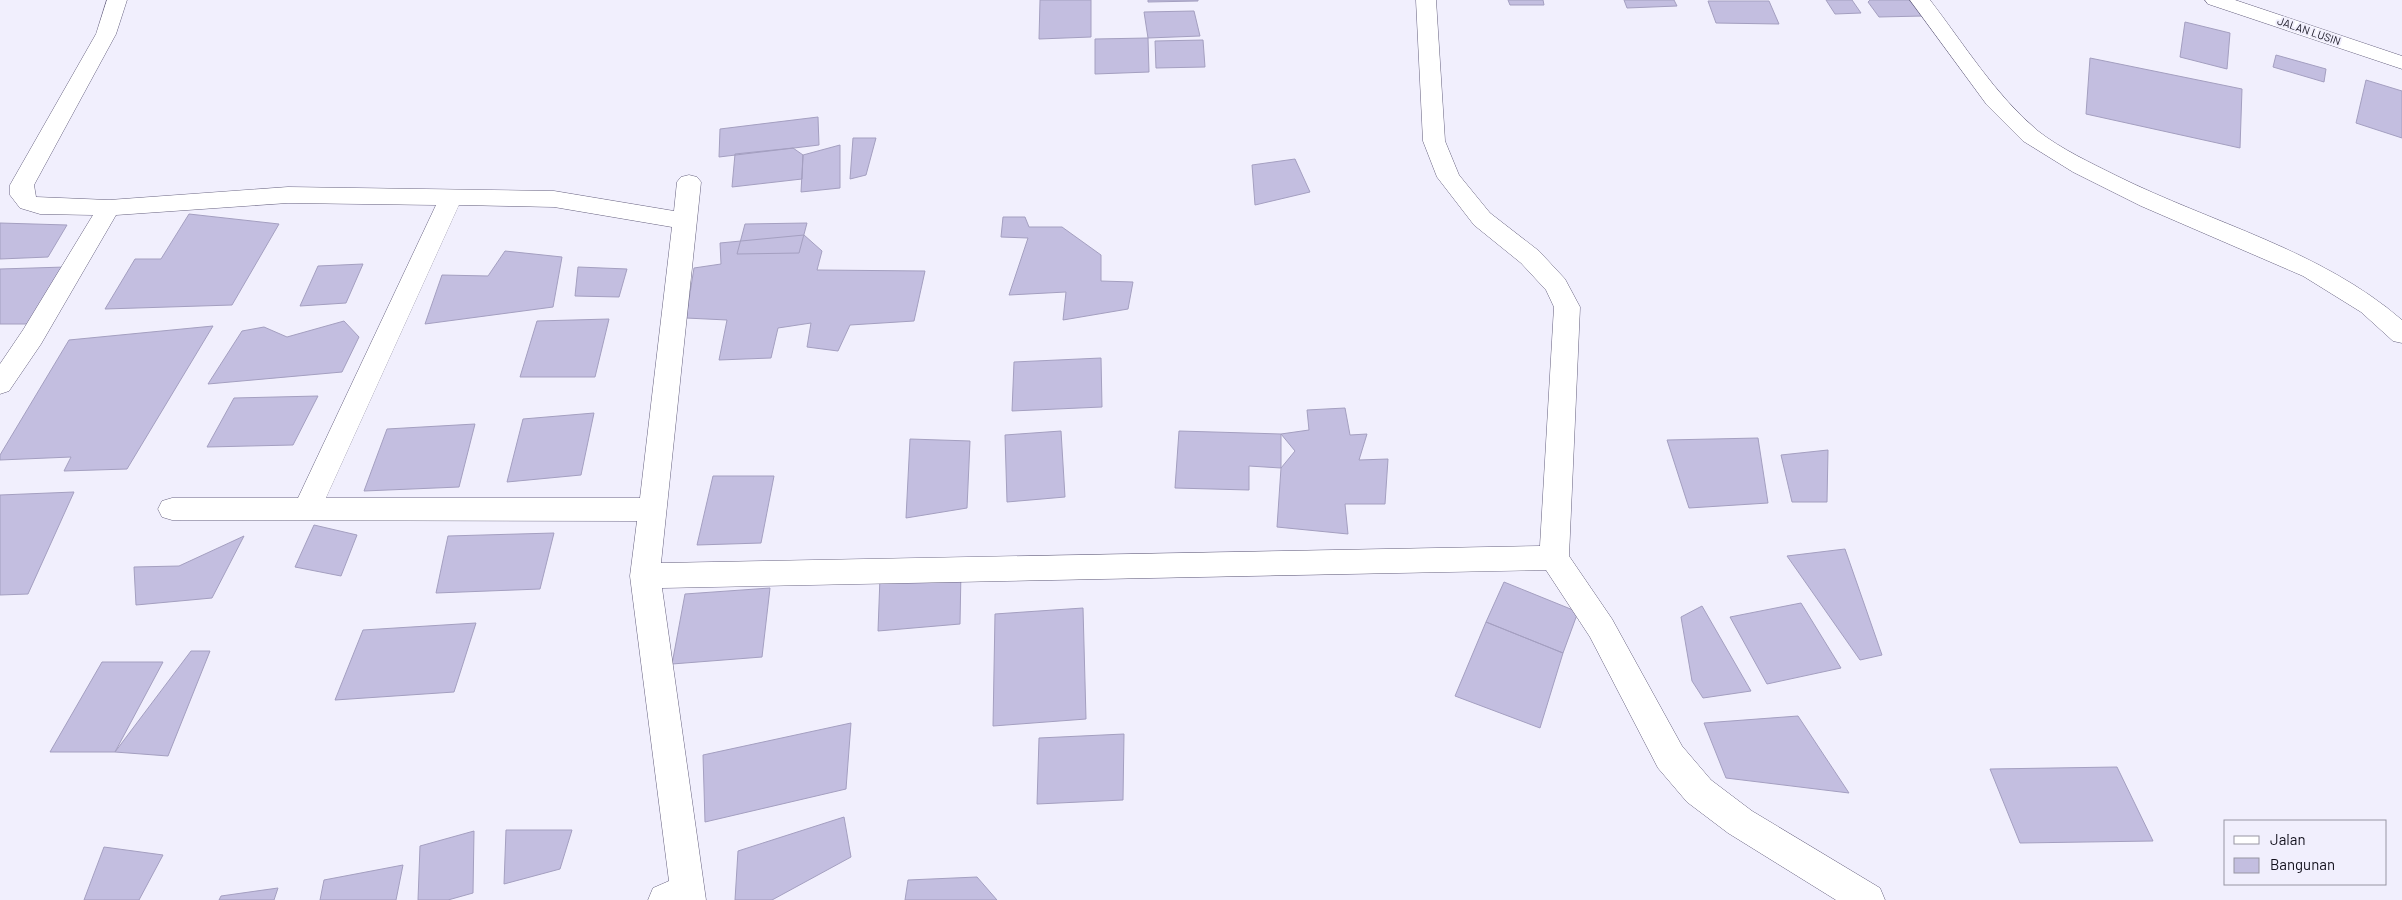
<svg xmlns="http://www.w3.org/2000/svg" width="2402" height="900" font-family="Barlow,sans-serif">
<rect width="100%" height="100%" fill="#f1effd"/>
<!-- building -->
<path fill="#c3bee0" stroke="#a49fc0" d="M 1040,0 L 1091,0 L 1091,37 L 1039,39 Z
M 1148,0 L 1198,0 L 1198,1 L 1148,2 Z
M 1508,0 L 1543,0 L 1544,5 L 1510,5 Z
M 1624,0 L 1674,0 L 1677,6 L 1627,8 Z
M 1826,0 L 1852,0 L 1861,13 L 1835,14 Z
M 1870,0 L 1909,0 L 1923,16 L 1879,17 L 1868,2 Z
M 1708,1 L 1769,1 L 1779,24 L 1716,23 Z
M 1194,11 L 1200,36 L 1148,38 L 1144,12 Z
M 2185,22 L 2230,33 L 2227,69 L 2180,57 Z
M 1148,38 L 1149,72 L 1095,74 L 1095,39 Z
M 1203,40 L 1205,67 L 1156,68 L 1155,41 Z
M 2276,55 L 2326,69 L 2324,82 L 2273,67 Z
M 2090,58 L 2242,89 L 2240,148 L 2086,114 Z
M 2366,80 L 2402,91 L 2402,138 L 2356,123 Z
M 818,117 L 819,145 L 719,157 L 720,129 Z
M 853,138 L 876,138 L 866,175 L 850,179 Z
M 840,145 L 840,188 L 801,192 L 803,155 Z
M 793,148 L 803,155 L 802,179 L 732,187 L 735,154 Z
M 1295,159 L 1310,192 L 1255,205 L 1252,165 Z
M 189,214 L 279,224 L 232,305 L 105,309 L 135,259 L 161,259 Z
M 1003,217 L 1025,217 L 1029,227 L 1062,227 L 1101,255 L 1101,281 L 1133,282 L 1128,309 L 1063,320 L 1066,292 L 1009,295 L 1028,238 L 1001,237 Z
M 0,223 L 67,225 L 48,257 L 0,259 Z
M 807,223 L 799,253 L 737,254 L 745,224 Z
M 804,235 L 822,251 L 817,270 L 925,271 L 914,321 L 850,325 L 838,351 L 807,347 L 811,323 L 778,328 L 771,358 L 719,360 L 727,320 L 686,318 L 694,268 L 721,264 L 720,243 Z
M 505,251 L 562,257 L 553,307 L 425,324 L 442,275 L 488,276 Z
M 363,264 L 346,303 L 300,306 L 318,266 Z
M 65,267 L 27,324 L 0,324 L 0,269 Z
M 578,267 L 627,269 L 619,297 L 575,296 Z
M 609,319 L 595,377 L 520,377 L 537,321 Z
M 344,321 L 359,337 L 342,372 L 208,384 L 242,331 L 264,327 L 287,337 Z
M 213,326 L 127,469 L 64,471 L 71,457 L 0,460 L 0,455 L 69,340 Z
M 1101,358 L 1102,407 L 1012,411 L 1014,362 Z
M 318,396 L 293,445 L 207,447 L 234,398 Z
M 1345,408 L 1350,435 L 1367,434 L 1359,460 L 1388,459 L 1385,504 L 1345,504 L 1348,534 L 1277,527 L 1281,468 L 1295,451 L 1281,434 L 1309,430 L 1307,410 Z
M 594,413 L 581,475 L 507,482 L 523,419 Z
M 475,424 L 459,487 L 364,491 L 387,429 Z
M 1061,431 L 1065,497 L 1007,502 L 1005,435 Z
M 1179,431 L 1281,434 L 1281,468 L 1249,466 L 1249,490 L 1175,488 Z
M 1758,438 L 1768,503 L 1689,508 L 1667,440 Z
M 910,439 L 970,441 L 967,508 L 906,518 Z
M 1828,450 L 1827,502 L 1792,502 L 1781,455 Z
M 713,476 L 774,476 L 761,543 L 697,545 Z
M 74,492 L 28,594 L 0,595 L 0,495 Z
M 314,525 L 357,535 L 341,576 L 295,567 Z
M 554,533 L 540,589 L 436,593 L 448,536 Z
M 244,536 L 212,598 L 136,605 L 134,567 L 179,566 Z
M 1845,549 L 1882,655 L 1860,660 L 1787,556 Z
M 961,570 L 960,624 L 878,631 L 880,577 Z
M 1504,582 L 1578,612 L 1563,653 L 1486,622 Z
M 770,588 L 762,657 L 672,664 L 685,594 Z
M 1801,603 L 1841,668 L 1767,684 L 1730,617 Z
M 1702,606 L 1751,691 L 1703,698 L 1692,681 L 1681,617 Z
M 1083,608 L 1086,719 L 993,726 L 995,614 Z
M 1486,622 L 1563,653 L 1540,728 L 1455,696 Z
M 476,623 L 454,692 L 335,700 L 363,630 Z
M 191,651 L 210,651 L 168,756 L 115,752 Z
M 102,662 L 163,662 L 115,752 L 50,752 Z
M 1798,716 L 1849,793 L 1726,778 L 1704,723 Z
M 851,723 L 846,789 L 705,822 L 703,755 Z
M 1124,734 L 1123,800 L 1037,804 L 1039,738 Z
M 2117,767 L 2153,841 L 2020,843 L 1990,769 Z
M 844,817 L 851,857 L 772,900 L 735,900 L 738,851 Z
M 506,830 L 572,830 L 560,869 L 504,884 Z
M 474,831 L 473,893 L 448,900 L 418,900 L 420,846 Z
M 104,847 L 163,855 L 139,900 L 84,900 Z
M 403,865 L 396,900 L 320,900 L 324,880 Z
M 977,877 L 997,900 L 905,900 L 908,880 Z
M 278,888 L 274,900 L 219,900 L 221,896 Z"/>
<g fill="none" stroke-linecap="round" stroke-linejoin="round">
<defs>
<path id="minor" d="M 107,0 L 127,0 L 116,34 L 34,185 L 36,197 L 109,200 L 288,187 L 554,191 L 674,211 L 677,182 L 681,177 L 689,175 L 697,177 L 701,182 L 661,563 L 1540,546 L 1554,307 L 1546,290 L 1521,263 L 1474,225 L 1437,177 L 1423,141 L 1416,0 L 1436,0 L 1445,141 L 1459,175 L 1490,213 L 1539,251 L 1565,279 L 1580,307 L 1569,556 L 1612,619 L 1682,746 L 1711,780 L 1752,811 L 1880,888 L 1885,900 L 1836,900 L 1728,833 L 1687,802 L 1658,768 L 1590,637 L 1546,570 L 662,588 L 706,900 L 648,900 L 653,888 L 669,881 L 630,576 L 637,521 L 172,520 L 162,517 L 158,509 L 162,501 L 172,498 L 298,498 L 436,205 L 288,203 L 116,215 L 41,344 L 9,391 L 0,394 L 0,364 L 23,330 L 93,215 L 40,214 L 20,208 L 10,195 L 10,185 L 96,34 ZM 459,205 L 554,207 L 672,227 L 640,498 L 326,498 Z
M 1910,0 L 1930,0 C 1964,44 1995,95 2038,131 C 2061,149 2091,163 2117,176 C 2212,223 2321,250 2402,320 L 2402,343 L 2393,341 L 2361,312 L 2303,276 L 2141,206 L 2073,172 L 2023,141 L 1987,105 Z
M 2205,0 L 2235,0 L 2402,56 L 2402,69 L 2208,4 Z"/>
</defs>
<!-- minor casing -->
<use href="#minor" stroke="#66617f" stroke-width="1"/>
<!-- minor -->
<use href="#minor" fill="#fff" fill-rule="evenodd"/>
</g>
<g text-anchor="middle" stroke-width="4" stroke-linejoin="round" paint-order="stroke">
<!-- far-street labels -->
<g font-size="11" fill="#13111d" stroke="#f1effd">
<text transform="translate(2309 31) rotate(19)" y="4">JALAN LUSIN</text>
</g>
</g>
<!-- legend -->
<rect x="2224" y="820" width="162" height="65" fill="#f1effd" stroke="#9896a3"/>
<rect x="2234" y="836" width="25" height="8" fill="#ffffff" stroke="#9896a3"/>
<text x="2270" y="845" font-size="15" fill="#13111d">Jalan</text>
<rect x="2234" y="858" width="25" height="15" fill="#c3bee0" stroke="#9896a3"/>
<text x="2270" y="870" font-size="15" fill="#13111d">Bangunan</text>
</svg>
